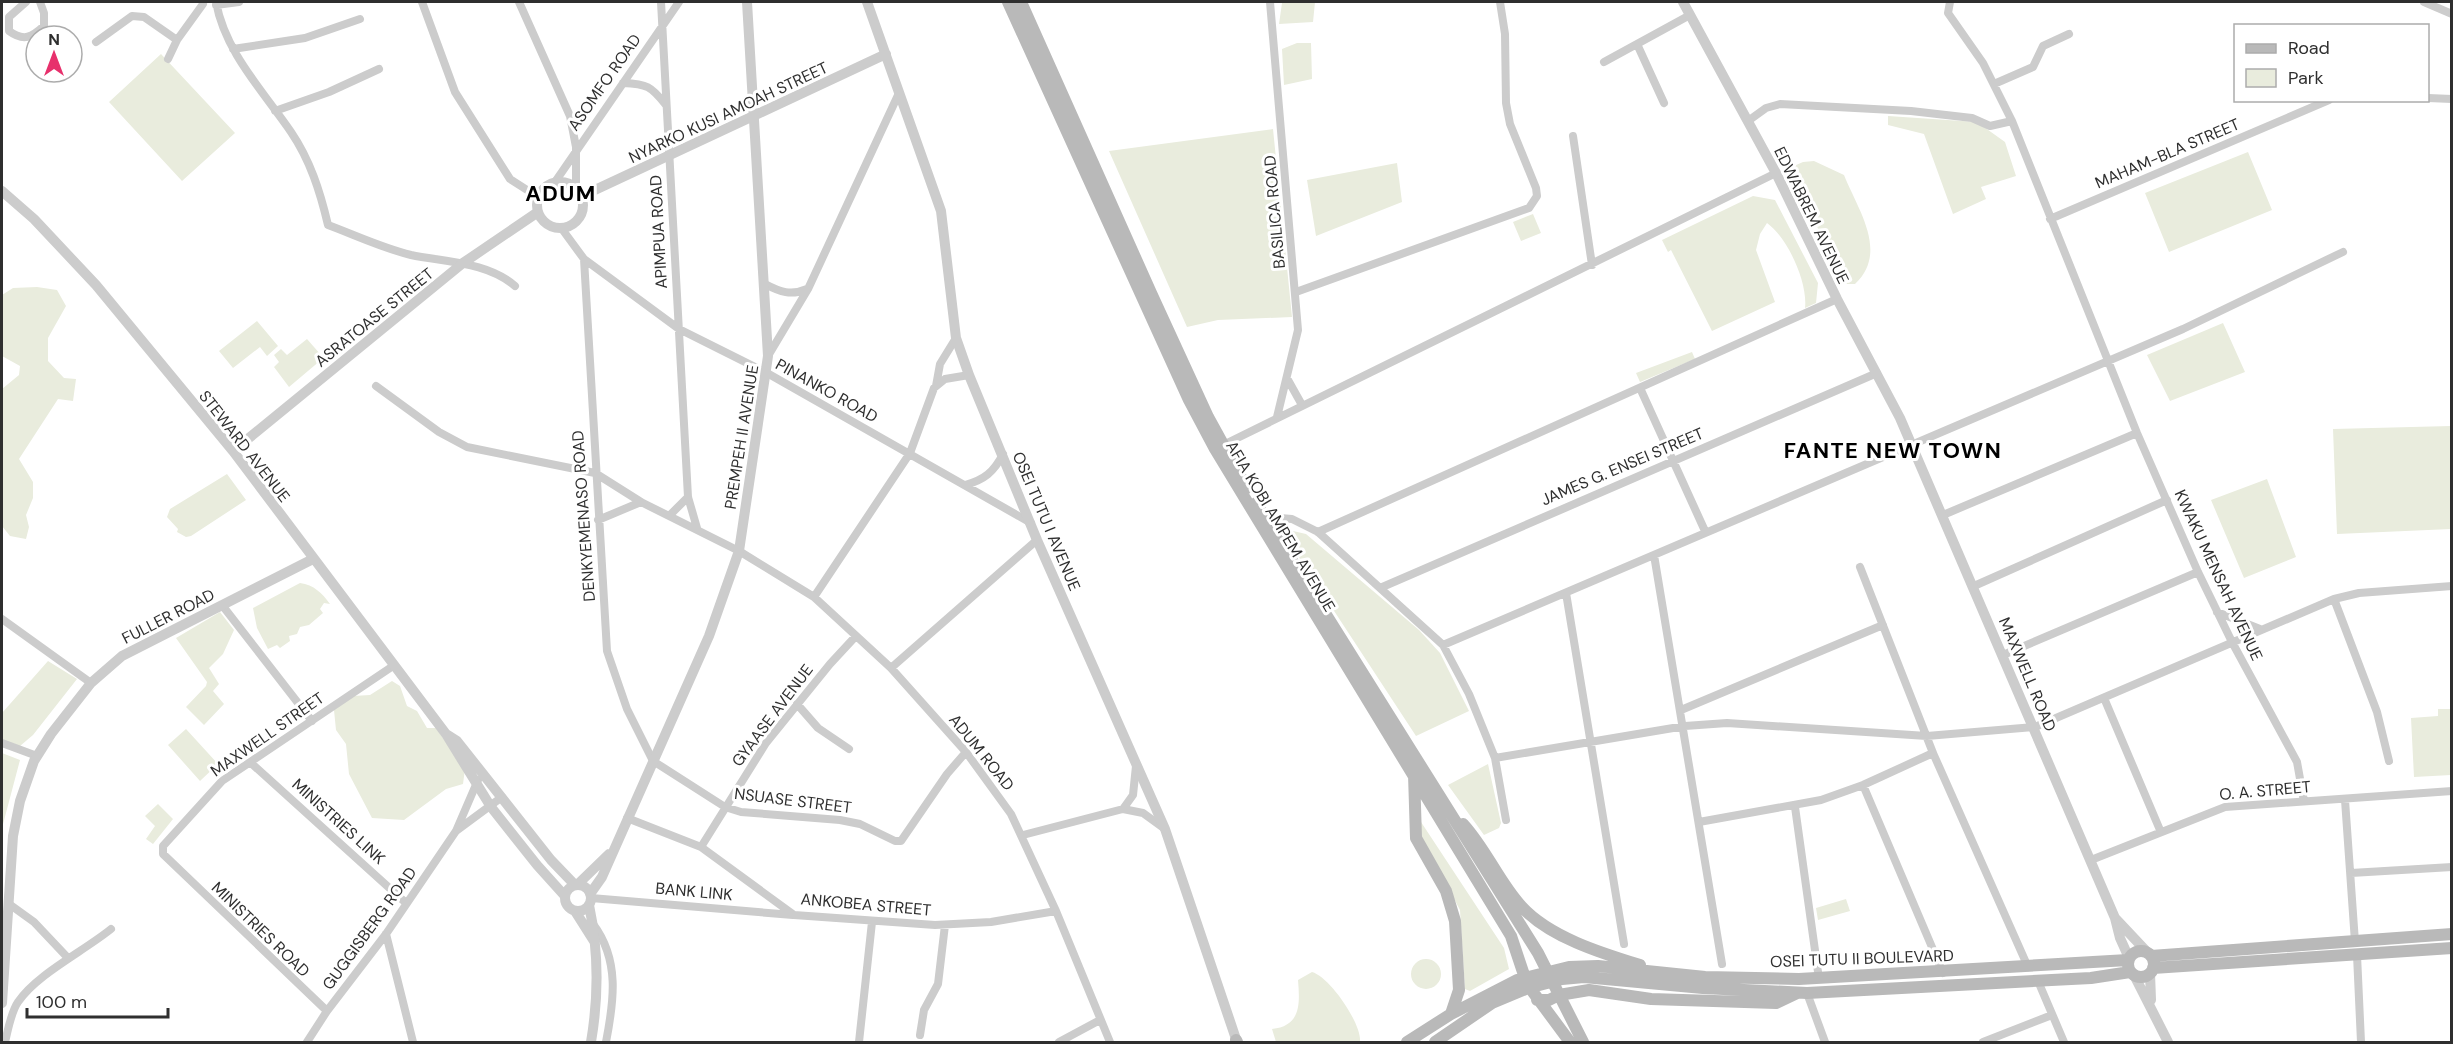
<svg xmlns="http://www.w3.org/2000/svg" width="2453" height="1044" font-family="'DM Sans',sans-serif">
<rect width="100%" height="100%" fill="#fff"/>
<!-- green -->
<path fill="#e9ecdd" d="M 1284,2 L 1315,2 L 1313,22 L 1279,24 L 1282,3 Z
M 1297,43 L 1311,43 L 1312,79 L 1284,85 L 1282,49 Z
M 161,54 L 235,133 L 182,181 L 109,102 Z
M 1888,116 L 1977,122 L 2005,142 L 2016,176 L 1981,187 L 1986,199 L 1953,214 L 1924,134 L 1888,125 Z
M 1273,129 L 1292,317 L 1218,320 L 1187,327 L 1109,151 Z
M 2248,152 L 2272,210 L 2169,252 L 2145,193 Z
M 1814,161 L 1844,175 C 1858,210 1889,252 1855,284 L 1847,284 L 1787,169 L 1803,162 Z
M 1397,163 L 1402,202 L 1316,236 L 1307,180 Z
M 1753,196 L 1775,200 L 1818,283 L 1816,303 L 1805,308 C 1808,283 1788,238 1767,223 L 1760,234 L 1756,250 L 1775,302 L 1712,331 L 1671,250 L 1668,252 L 1662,240 Z
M 1533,214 L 1541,233 L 1521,241 L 1513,222 Z
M 37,287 L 57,290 L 66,306 L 48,338 L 48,361 L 64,378 L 76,379 L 73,401 L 58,399 L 19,459 L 33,482 L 33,498 L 26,515 L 29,527 L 26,539 L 10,536 L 2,526 L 2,389 L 19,375 L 20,366 L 2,356 L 2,295 L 13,288 Z
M 257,321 L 278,346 L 267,356 L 260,347 L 233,368 L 219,351 Z
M 2223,323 L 2245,372 L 2170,401 L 2147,355 Z
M 307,339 L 321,355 L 321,360 L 289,387 L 274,367 L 279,362 L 274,355 L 281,349 L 287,355 Z
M 1692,352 L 1695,359 L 1640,382 L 1636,373 Z
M 2451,426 L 2451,529 L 2337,534 L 2333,429 Z
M 227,474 L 246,500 L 191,536 L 186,537 L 177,532 L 178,529 L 167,517 L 170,509 Z
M 2267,479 L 2296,557 L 2244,578 L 2211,500 Z
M 1293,531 L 1306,534 L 1419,630 L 1440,653 L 1469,711 L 1416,736 L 1283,533 Z
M 300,583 C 314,585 322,593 330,604 L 324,603 L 320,609 L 323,613 L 309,625 L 300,627 L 297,634 L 289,636 L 290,641 L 280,648 L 277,645 L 268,649 L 257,628 L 253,608 Z
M 220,612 L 234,630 L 223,654 L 209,668 L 219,684 L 213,691 L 224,704 L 204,725 L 186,707 L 206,686 L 207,682 L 176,638 Z
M 48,661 L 77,679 L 33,735 L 20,746 L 2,740 L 2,713 Z
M 392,681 L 400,686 L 407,706 L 417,711 L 427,728 L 436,728 L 465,769 L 463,784 L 446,789 L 404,820 L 372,818 L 349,774 L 346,744 L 336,730 L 334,710 L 353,696 L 370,695 Z
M 2438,709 L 2451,709 L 2451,775 L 2414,777 L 2411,718 L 2438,716 Z
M 186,729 L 218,764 L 200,781 L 168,745 Z
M 2,753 L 20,760 L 2,828 Z
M 1488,764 L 1501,823 L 1499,828 L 1484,835 L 1448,785 Z
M 158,804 L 173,819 L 153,844 L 146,839 L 155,826 L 145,816 Z
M 1421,822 L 1504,948 L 1509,969 L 1470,991 L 1465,989 L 1460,910 L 1421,836 Z
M 1846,899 L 1850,911 L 1818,920 L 1816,908 Z
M1411 974a15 15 0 1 1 30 0a15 15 0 1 1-30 0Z
M 1312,972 C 1330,977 1362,1024 1360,1042 L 1276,1042 L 1272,1029 C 1301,1026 1300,1004 1298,980 Z"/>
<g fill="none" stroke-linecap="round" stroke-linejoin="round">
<!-- minor -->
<path stroke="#ccc" stroke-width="8" d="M 26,2 L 9,17 L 9,31 C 24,42 32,37 44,26 L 44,13 L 40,2
M 216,2 C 225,52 263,91 291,132 C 310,160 320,191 328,225 C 355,235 382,248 411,255 C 445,262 488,262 515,286
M 422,2 L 455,92 L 510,179 L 538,197
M 519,2 L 570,116 L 576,147 L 576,187
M 661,2 L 688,497 L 697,528
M 1270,2 L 1298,330 L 1277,417
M 1950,2 L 1948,13 L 1983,63 L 2012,121 L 2137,433 L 2198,572 L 2232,642 L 2297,762 L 2304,801
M 2424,2 L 2452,14
M 216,5 L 239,2
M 96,42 L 132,16 L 144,17 L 177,40
M 1637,44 L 1664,103
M 233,49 L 305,38 L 360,19
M 168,59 L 177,40 L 203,4
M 1604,62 L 1690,15
M 623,83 C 647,84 651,86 666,105
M 1994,84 L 2033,67 L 2043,46 L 2069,34
M 2428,98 L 2452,99
M 275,111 L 329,92 L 379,69
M 1748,121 L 1766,108 L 1780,104 L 1911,111 L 1972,118 L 1990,126 L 2012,121
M 1573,136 L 1592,265
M 555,182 L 679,2
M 2050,219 L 2329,100
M 562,229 L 584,259 L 679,329 L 767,373 L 1031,523
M 584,259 L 607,651 L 627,709 L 653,761 L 725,807 L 741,812 L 840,820 L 860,824 L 895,841 L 901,841 L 947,774 L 966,752
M 765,284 C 780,292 791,296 807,289
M 1296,292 L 1529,208 L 1537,196 L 1536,188 L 1510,124 L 1506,103 L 1505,34 L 1500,2
M 768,356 L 808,289 L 899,93
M 1288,380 L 1302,405
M 376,386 L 439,432 L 467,447 L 595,473 L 641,502 L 739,551 L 814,597 L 891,668 L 966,752 L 1011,814 L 1056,911 L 1110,1042
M 936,386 L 940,364 L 956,338
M 1640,388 L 1705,531
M 1219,447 L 1776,173
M 965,485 C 984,480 994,472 1003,454
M 1943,515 L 2137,433
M 669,516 L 688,497
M 598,520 L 641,502
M 1264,521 L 1280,518 L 1292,519 L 1318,532 L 1443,645 L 1469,694 L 1495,758
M 1318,532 L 1837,299
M 1654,555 L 1722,964
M 1860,567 L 1933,753 L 2028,967
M 1974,586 L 2167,500
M 1380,588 L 1877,373
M 1566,593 L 1624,944
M 814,597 L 910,453 L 934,388 L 945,379 L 969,375
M 2334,599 L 2377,712 L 2389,761
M 222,605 L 312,721
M 2217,612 L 2260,629
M 2,619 L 91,683
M 1443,645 L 2183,329 L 2343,252
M 2003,655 L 2198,572
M 891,668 L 1037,540
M 2104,698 L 2160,830
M 797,704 L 818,728 L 849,749
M 1681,710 L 1883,625
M 2,743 L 37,756
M 251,763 L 406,903
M 1863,785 L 1943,973
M 2345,800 L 2355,942
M 1795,807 L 1819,979
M 1123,809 L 1133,795 L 1136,766
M 627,818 L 701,847 L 794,915 L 935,925 L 991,922 L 1056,911
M 1506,820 L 1495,758 L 1685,726 L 1727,723 L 1927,736 L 2035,727 L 2334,599 L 2359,593 L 2452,586
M 1699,822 L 1821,800 L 1863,785 L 1933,753
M 456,831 L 502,797
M 1023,835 L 1123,809 L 1143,813 L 1165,829
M 701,847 L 766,743 L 830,664 L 855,637
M 2091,860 L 2225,807 L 2452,791
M 2351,873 L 2452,867
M 591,898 L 793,915
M 9,904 L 34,922 L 68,958
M 593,924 C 620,960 614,1001 606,1042
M 386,934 L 413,1042
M 2357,955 L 2361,1042
M 2038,981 L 2064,1042
M 1807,993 L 1825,1042
M 327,1011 L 163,854 L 163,846 L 222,781 L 393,666
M 920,1035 L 924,1010 L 938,984 L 945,925
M 5,1042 C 8,1030 11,1012 18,1002 C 37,974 84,951 111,929
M 307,1042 L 327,1011 L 386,934 L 456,831 L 478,780
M 859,1042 L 872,922
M 1059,1042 L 1100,1020
M 1983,1042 L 2052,1015"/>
<!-- tertiary -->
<path stroke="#ccc" stroke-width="10" d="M 867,2 L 941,211 L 956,338 L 969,375 L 1037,540 L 1165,829 L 1237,1042
M 1683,2 L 1776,173 L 1837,299 L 1900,418 L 2115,918 L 2120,938 L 2129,958
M537 205a23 23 0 1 1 46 0a23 23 0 1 1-46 0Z
M 2,191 L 34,219 L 96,285 L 233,451 L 446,734 L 491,807 L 537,865 L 564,895
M 582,196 L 886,54
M 233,451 L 463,263 L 538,212
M 446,734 L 457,741 L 551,860 L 575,885
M 578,884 L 609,854
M565 898a13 13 0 1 1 26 0a13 13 0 1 1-26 0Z
M 590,894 L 602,877 L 709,636 L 739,551 L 768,356 L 747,2
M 589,905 C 599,952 599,995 591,1042
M 575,911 L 594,941
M 2115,918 L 2147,952
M 2150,973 L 2151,1000
M 2134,975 L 2168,1042
M 2,1003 L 13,836 L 20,801 L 34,761 L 51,734 L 91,683 L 122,656 L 313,559"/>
<!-- secondary -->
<path stroke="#b9b9b9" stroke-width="12" d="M 1008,2 L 1189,400 L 1215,449 L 1511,936 L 1527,984 L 1570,1042
M 1021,2 L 1151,293 L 1208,417 L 1247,488
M 1256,503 L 1538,953 L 1583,1042
M 1414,774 L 1416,838 L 1446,891 L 1455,921 L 1459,990 L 1451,1014
M 1463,824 C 1486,849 1499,882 1521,906 C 1549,937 1601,953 1640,965
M2128 964a13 13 0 1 1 26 0a13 13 0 1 1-26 0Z
M 2151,956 L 2452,934
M 2153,968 L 2452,948
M 1537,1000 L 1549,1000 L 1559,995 L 1589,990 L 1651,999 L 1776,1003 L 1797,993
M 1236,1040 L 1237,1042
M 1407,1042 L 1451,1014 L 1517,980 L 1569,967 L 1598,966 L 1705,977 L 1799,979 L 2128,960
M 1435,1042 L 1492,1003 L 1528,988 L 1562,979 L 1584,977 L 1703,988 L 1807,993 L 2091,978 L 2130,972"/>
</g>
<g text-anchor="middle" stroke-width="6" stroke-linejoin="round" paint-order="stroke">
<!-- street labels -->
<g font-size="16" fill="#2f2f2f" stroke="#fff">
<text transform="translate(604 82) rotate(-55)" y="6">ASOMFO ROAD</text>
<text transform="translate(728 112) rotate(-25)" y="6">NYARKO KUSI AMOAH STREET</text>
<text transform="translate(2167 153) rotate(-23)" y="6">MAHAM-BLA STREET</text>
<text transform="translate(1274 212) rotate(-95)" y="6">BASILICA ROAD</text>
<text transform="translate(1812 215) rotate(64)" y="6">EDWABREM AVENUE</text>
<text transform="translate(658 232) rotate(-93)" y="6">APIMPUA ROAD</text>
<text transform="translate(374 317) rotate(-39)" y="6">ASRATOASE STREET</text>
<text transform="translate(827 390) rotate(29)" y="6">PINANKO ROAD</text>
<text transform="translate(741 437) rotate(-81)" y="6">PREMPEH II AVENUE</text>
<text transform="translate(245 446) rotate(52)" y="6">STEWARD AVENUE</text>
<text transform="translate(1622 466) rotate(-23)" y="6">JAMES G. ENSEI STREET</text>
<text transform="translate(583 516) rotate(-94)" y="6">DENKYEMENASO ROAD</text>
<text transform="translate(1047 521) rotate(67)" y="6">OSEI TUTU I AVENUE</text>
<text transform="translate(1281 526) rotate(59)" y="6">AFIA KOBI AMPEM AVENUE</text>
<text transform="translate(2219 575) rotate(65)" y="6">KWAKU MENSAH AVENUE</text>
<text transform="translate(168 616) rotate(-27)" y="6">FULLER ROAD</text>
<text transform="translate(2028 674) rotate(67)" y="6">MAXWELL ROAD</text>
<text transform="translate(772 715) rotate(-53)" y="6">GYAASE AVENUE</text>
<text transform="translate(267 734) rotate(-35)" y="6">MAXWELL STREET</text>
<text transform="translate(982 752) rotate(51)" y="6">ADUM ROAD</text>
<text transform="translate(2265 790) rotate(-5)" y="6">O. A. STREET</text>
<text transform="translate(793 800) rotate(7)" y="6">NSUASE STREET</text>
<text transform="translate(339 821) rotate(42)" y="6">MINISTRIES LINK</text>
<text transform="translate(694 891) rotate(5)" y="6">BANK LINK</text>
<text transform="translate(866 904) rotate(5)" y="6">ANKOBEA STREET</text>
<text transform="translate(369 928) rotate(-54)" y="6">GUGGISBERG ROAD</text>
<text transform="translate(261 929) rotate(44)" y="6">MINISTRIES ROAD</text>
<text transform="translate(1862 958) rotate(-2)" y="6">OSEI TUTU II BOULEVARD</text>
</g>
<!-- district labels -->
<g font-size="22" font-weight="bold" letter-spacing="1.5" fill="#000" stroke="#fff">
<text x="561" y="201">ADUM</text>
<text x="1893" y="458">FANTE NEW TOWN</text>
</g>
</g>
<!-- border -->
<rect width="2453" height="1044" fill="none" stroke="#2f2f2f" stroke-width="6"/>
<!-- legend -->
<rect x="2234" y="24" width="195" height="78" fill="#ffffff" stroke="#acacac" stroke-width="1.5"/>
<rect x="2246" y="44" width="30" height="9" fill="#b9b9b9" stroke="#acacac" stroke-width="1.5"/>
<text x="2288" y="54" font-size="18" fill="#2f2f2f">Road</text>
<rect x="2246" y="69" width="30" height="18" fill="#e9ecdd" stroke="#acacac" stroke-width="1.5"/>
<text x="2288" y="84" font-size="18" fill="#2f2f2f">Park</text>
<!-- north arrow -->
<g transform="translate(54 54)"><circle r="28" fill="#ffffff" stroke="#acacac" stroke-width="1.5"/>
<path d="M0-4.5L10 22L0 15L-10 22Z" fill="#e7306c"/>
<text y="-9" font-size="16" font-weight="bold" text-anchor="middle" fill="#2f2f2f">N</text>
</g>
<!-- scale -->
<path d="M27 1008v9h141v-9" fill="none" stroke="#2f2f2f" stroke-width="3"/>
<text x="36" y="1008" font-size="18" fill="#2f2f2f" stroke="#ffffff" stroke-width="4.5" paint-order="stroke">100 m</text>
</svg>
